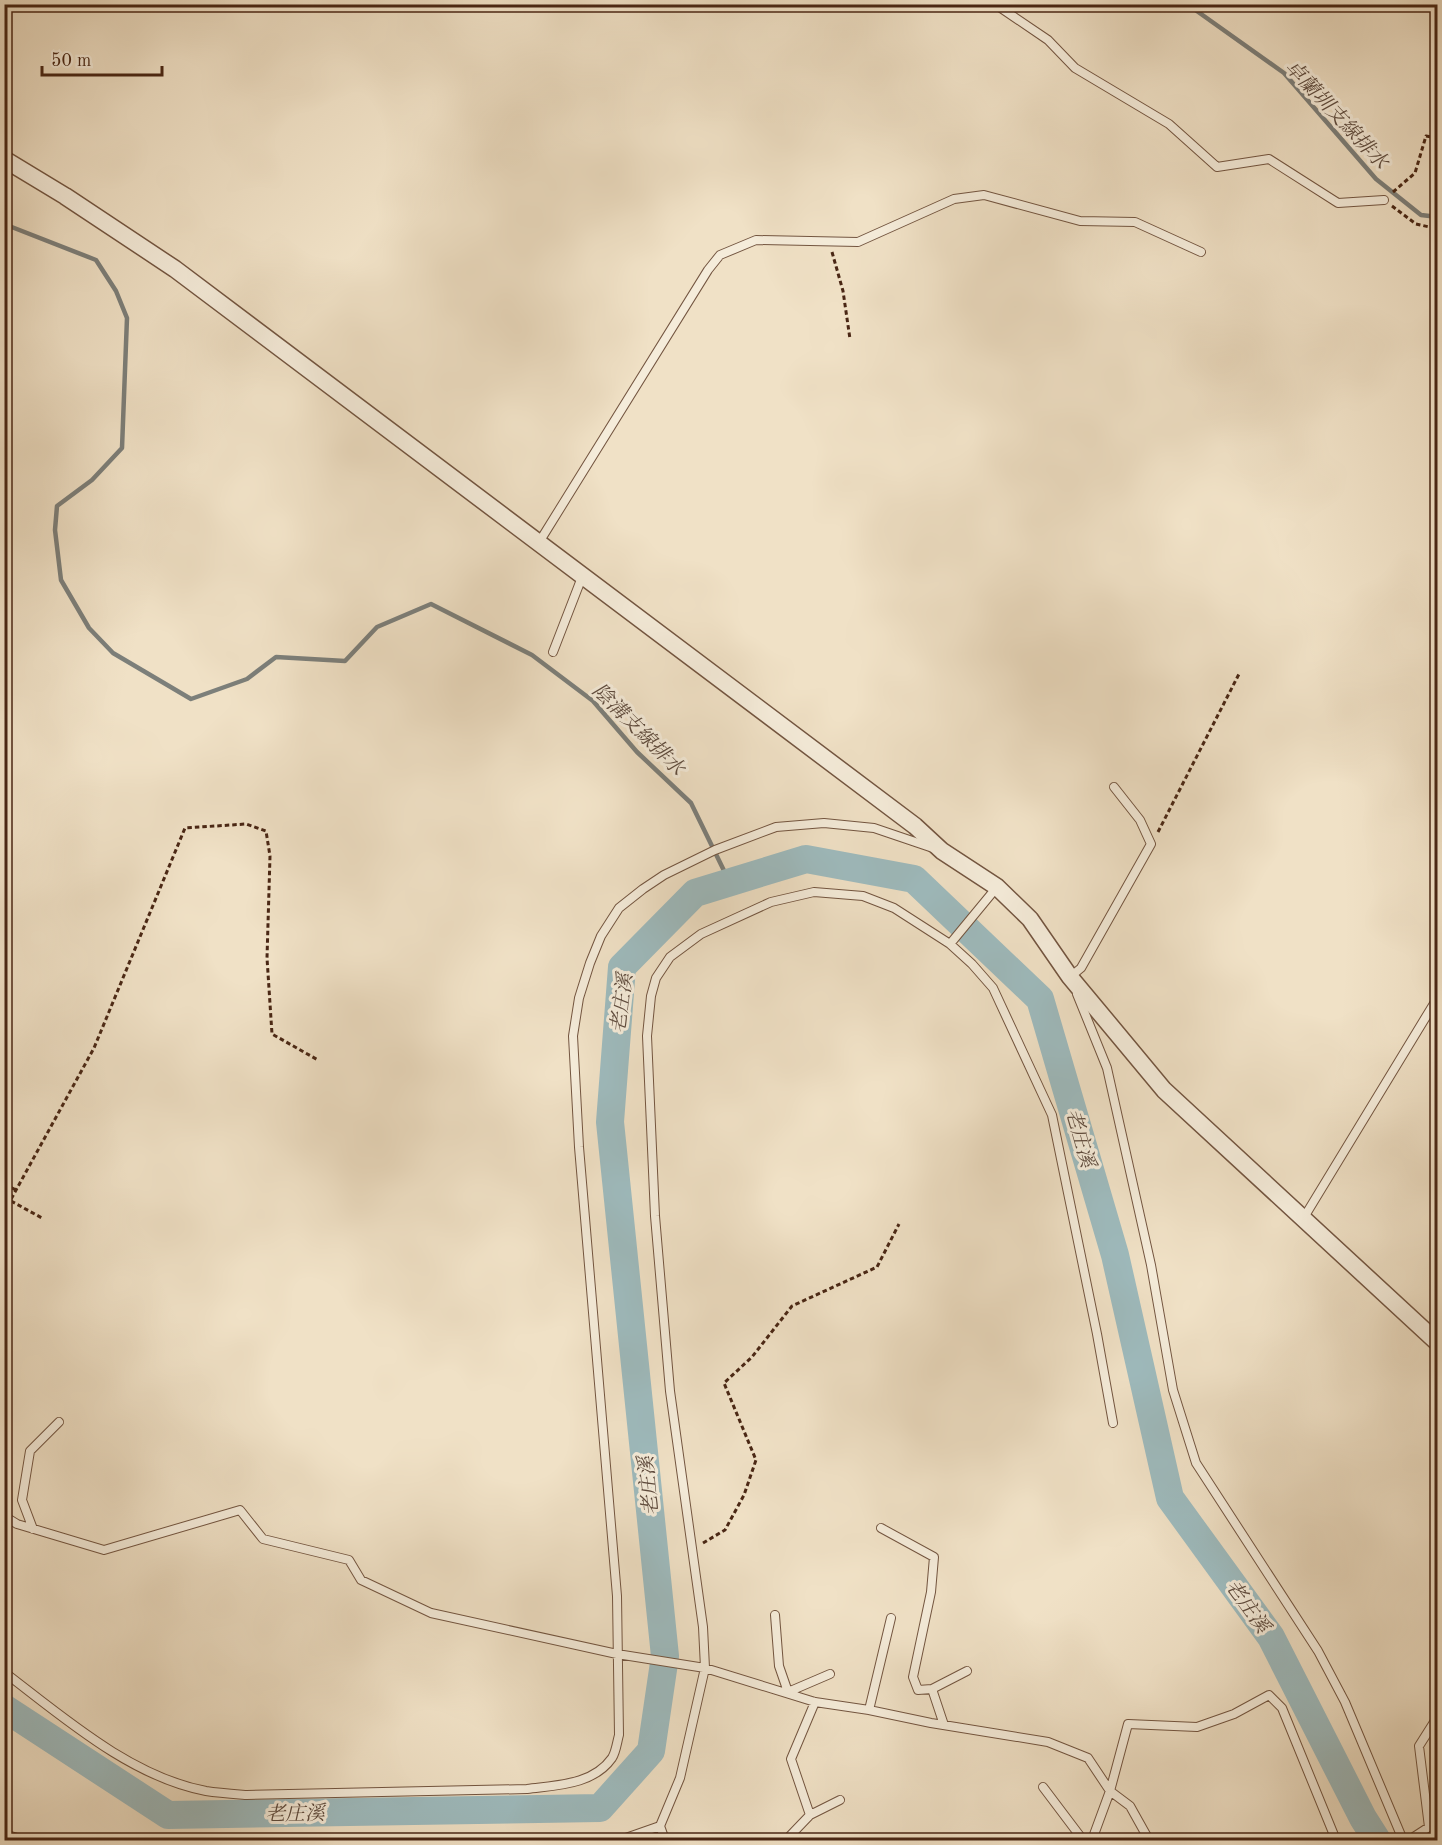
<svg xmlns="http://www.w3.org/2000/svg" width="1442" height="1845" font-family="'Old Standard TT','Noto Serif TC',serif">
<rect width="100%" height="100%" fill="#f0e1c6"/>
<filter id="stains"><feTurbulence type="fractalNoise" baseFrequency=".00333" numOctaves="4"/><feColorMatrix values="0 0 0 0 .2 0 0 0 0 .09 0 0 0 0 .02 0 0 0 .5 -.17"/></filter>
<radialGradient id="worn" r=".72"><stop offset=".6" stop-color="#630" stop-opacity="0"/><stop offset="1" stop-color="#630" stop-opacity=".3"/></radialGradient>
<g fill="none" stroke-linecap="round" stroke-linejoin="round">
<!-- stream -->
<path stroke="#7c7f7a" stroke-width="4.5" d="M 1187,4 L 1284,73 L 1376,179 L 1421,215 L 1438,217
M 4,224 L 96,260 L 116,291 L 127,318 L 122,448 L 92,480 L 57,506 L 55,530 L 61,580 L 89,628 L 113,653 L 191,699 L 247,679 L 276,657 L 345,661 L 377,627 L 431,604 L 532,655 L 593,701 L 637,752 L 691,803 L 730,883
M 4,1714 L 8,1711"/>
<!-- river -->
<path stroke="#9ebbbe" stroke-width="28" d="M 4,1708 L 168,1815 L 600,1808 L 651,1751 L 665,1656 L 610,1122 L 622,967 L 695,893 L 806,859 L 914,879 L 1040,999 L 1115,1255 L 1170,1498 L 1271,1637 L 1363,1818 L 1377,1840"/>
<defs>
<path id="service" d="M 995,4 L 1048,40 L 1075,68 L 1169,124 L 1217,167 L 1269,159 L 1338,203 L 1384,200
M 538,544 L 708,270 L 720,255 L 756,240 L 858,242 L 954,199 L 984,195 L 1080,221 L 1135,222 L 1201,252
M 553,652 L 582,577
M 950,944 L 997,887
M 1071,979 L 1070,977 L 1081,968 L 1151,844 L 1140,820 L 1114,787
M 1077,994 L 1107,1068 L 1151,1265 L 1173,1390 L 1196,1463 L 1318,1651 L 1345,1702 L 1403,1840
M 1303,1219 L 1438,997
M 4,1516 L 17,1524 L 104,1550 L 240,1510 L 263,1539 L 349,1560 L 361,1580 L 431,1613 L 617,1654 L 705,1668 L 815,1702 L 869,1710 L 931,1723 L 1048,1742 L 1088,1758 L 1110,1791 L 1130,1806 L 1149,1840
M 881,1528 L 934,1557 L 931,1592 L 913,1677 L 918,1690 L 932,1689 L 944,1725
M 33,1529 L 22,1500 L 30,1451 L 59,1422
M 775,1615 L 779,1666 L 788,1692 L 830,1674
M 4,1672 C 63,1717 131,1777 206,1791 C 219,1793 234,1794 247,1795 L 527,1789 C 557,1785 593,1785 612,1758 C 616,1752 617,1742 619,1735 L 617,1596 L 579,1147 L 573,1036 L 579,998 L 590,963 L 601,936 L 619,908 L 643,889 L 664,875 L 715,850 L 776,827 L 824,823 L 874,828 L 933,848
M 932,1689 L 967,1671
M 869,1710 L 891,1618
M 1043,1787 L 1083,1840
M 810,1815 L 840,1800
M 660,1826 L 665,1840
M 4,1834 L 24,1840
M 620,1840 L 660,1826 L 680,1778 L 705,1668 L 703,1627 L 670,1391 L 655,1216 L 647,1036 L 651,996 L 656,978 L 670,957 L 701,934 L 771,902 L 814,892 L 863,896 L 894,908 L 950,944 L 972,964 L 993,988 L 1052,1115 L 1097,1334 L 1113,1423
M 786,1840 L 810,1815 L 791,1759 L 815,1702
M 1092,1840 L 1110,1791 L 1128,1724 L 1197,1727 L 1234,1714 L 1269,1695 L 1282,1708 L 1336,1840
M 1409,1840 L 1429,1827 L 1419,1746 L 1438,1716"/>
<path id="minor" d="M 4,159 L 65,196 L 175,269 L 915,826 L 942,851 L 997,887 L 1030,919 L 1070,977 L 1164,1090 L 1438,1343"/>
</defs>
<!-- service casing -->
<use href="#service" stroke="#735540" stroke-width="10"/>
<!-- minor casing -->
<use href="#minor" stroke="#735540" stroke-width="19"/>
<!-- path -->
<path stroke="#492614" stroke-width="3" stroke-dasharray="4.5 3" stroke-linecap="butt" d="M 1393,192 L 1415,173 L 1426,136 L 1438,138
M 1392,206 L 1416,224 L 1438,229
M 832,252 L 843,291 L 850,339
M 1158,832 L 1239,674
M 4,1184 L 16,1190
M 11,1201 L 42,1218
M 4,1212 L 94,1048 L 185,828 L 246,824 L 266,831 L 270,856 L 267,958 L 272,1034 L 318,1060
M 703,1543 L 725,1530 L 744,1495 L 756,1460 L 724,1383 L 752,1357 L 792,1306 L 877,1267 L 899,1224"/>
<!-- service -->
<use href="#service" stroke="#f5ecda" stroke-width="8"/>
<!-- minor -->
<use href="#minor" stroke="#f5ecda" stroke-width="16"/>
</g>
<g text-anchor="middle" stroke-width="6" stroke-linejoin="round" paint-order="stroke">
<!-- water labels -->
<g font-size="20" font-style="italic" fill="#5e4b3e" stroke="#f5ecda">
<text transform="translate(1337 114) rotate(47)" y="7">卓蘭圳支線排水</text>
<text transform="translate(639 729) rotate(45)" y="7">陰溝支線排水</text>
<text transform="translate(621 1003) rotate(-83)" y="7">老庄溪</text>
<text transform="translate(1081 1138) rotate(74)" y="7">老庄溪</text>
<text transform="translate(648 1486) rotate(-96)" y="7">老庄溪</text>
<text transform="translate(1248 1606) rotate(54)" y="7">老庄溪</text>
<text transform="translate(295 1813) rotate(-1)" y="7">老庄溪</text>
</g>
</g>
<!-- margin -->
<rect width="1442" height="1845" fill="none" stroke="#f0e1c6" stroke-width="24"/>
<rect x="6" y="6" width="1430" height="1833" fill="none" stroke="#492614" stroke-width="3"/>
<rect x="12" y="12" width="1418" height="1821" fill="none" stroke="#492614" stroke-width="1.5"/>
<!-- scale -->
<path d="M42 66v9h120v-9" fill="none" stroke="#492614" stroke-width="3"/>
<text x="51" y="66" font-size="18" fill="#492614" stroke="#f5ecda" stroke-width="4.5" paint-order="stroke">50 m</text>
<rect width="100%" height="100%" filter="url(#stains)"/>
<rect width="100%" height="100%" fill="url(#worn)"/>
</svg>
